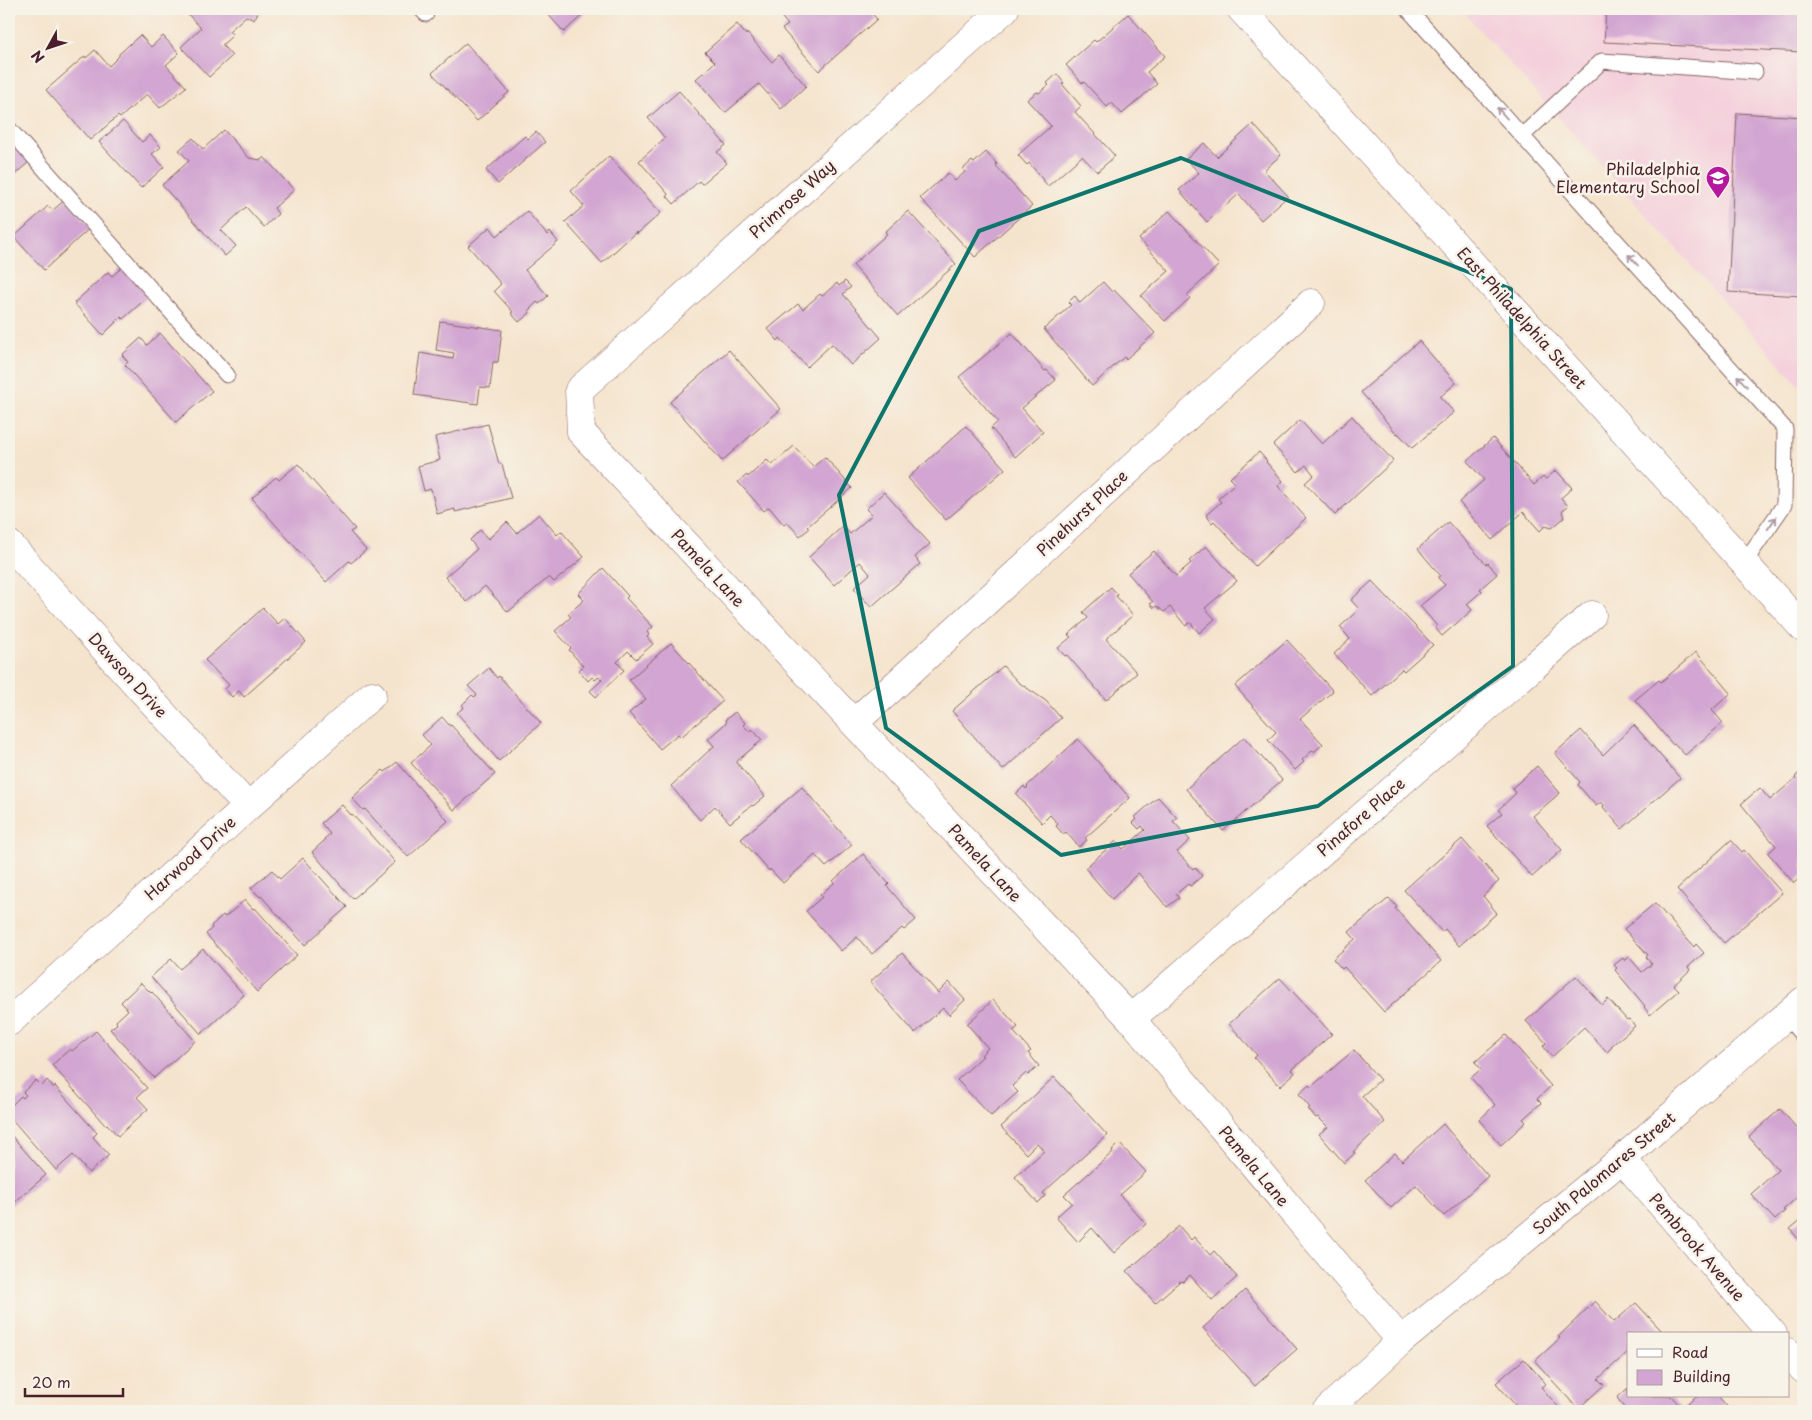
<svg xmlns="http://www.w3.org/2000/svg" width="1812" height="1420" font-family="'Playpen Sans',sans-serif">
<rect width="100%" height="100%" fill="#f7f3e8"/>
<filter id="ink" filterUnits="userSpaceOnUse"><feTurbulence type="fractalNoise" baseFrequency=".02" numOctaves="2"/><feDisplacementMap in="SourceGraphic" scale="10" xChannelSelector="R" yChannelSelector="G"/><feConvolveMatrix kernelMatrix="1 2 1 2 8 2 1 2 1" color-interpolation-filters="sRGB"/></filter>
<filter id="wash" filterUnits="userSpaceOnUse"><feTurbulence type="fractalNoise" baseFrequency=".0096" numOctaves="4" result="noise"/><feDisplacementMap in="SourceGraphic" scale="20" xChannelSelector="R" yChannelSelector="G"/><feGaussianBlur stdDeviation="1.12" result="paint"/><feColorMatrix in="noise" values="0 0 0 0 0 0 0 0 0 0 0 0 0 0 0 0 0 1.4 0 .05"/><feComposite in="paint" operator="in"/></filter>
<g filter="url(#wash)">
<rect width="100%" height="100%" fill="#f5e4cd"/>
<!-- built -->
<path fill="#f4cfdc" d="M 1461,9 L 1803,9 L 1803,390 Z"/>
<g id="blocks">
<!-- building -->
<path fill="#d2a5d2" d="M 183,9 L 260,9 L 254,20 L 246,16 L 229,31 L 233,35 L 222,45 L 232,56 L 209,77 L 181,47 L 201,28 Z
M 543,9 L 589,9 L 564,32 Z
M 785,9 L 868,9 L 877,19 L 819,71 L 782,29 L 788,25 L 779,14 Z
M 1606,9 L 1803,9 L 1803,52 L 1604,42 Z
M 1128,14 L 1165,56 L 1147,72 L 1157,84 L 1122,114 L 1112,103 L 1107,107 L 1084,82 L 1082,83 L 1066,65 L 1094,40 L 1096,42 Z
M 737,24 L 746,35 L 747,33 L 772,62 L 779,55 L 806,86 L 781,109 L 759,84 L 725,113 L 696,79 L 715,62 L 705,52 Z
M 140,35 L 151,47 L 163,36 L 179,53 L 166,65 L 186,87 L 160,108 L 147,94 L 120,118 L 118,116 L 90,140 L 46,90 L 85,56 L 86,58 L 95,50 L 109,66 L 119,56 L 119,54 Z
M 466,43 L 509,92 L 477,121 L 432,73 Z
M 1057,74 L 1064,83 L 1062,84 L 1081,106 L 1075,112 L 1115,156 L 1097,172 L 1082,156 L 1048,186 L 1029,163 L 1027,165 L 1018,155 L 1051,126 L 1027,100 L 1037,92 L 1039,93 L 1049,85 L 1047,83 Z
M 679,91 L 726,145 L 717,152 L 727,163 L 702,184 L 699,181 L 674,204 L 667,196 L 668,194 L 639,161 L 665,138 L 648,118 Z
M 1737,113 L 1803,117 L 1803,296 L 1728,292 Z
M 123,121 L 142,142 L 150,135 L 161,147 L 152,154 L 164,167 L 141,188 L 99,142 Z
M 1253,124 L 1281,155 L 1264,170 L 1288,196 L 1261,220 L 1239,194 L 1207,222 L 1179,190 L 1199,173 L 1186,159 L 1204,143 L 1217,157 Z
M 224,130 L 249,158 L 261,160 L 264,157 L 294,190 L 274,208 L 278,214 L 264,227 L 246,207 L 221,230 L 236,246 L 225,256 L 162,185 L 189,161 L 179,150 L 193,138 L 203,149 Z
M 536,132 L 545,142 L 498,184 L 486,170 L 525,136 L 528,139 Z
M 9,135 L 31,160 L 9,180 Z
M 986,152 L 997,164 L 996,166 L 1032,206 L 975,257 L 920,198 L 948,173 L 955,181 L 965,172 L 963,169 L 972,161 L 974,163 Z
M 609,156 L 661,213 L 637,234 L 636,232 L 602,263 L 565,222 L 584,206 L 571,191 Z
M 66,199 L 91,227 L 44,270 L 14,237 L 48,206 L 53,210 Z
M 527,211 L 547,235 L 550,232 L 558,242 L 525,270 L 548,296 L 539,304 L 537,302 L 528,311 L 530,313 L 519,322 L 511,313 L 513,312 L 494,291 L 501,284 L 468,246 L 490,227 L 497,236 Z
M 908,211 L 956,264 L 898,316 L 853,265 L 887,234 L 885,232 Z
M 1169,211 L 1219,265 L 1187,295 L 1190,298 L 1165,321 L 1141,296 L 1169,271 L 1139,239 Z
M 125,265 L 151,294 L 123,319 L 121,317 L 103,335 L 74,303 L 108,272 L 112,276 Z
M 845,281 L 851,287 L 843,294 L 881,338 L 851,365 L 832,344 L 807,367 L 780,338 L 778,341 L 768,329 L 798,304 L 803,309 L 820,294 L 822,296 L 837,283 L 839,286 Z
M 1103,282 L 1112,292 L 1114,290 L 1155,333 L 1126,359 L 1124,357 L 1092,386 L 1044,329 L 1071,305 L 1068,302 L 1075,296 L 1080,303 Z
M 440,321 L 502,330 L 498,362 L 493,362 L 490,388 L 480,387 L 478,404 L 414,395 L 420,353 L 453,359 L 454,353 L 436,350 Z
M 160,333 L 212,391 L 176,422 L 125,365 L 128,362 L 122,355 L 141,338 L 147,345 Z
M 1012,333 L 1045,371 L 1047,370 L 1056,380 L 1022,408 L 1043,432 L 1015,457 L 991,428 L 998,422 L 959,377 Z
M 1419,341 L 1456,383 L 1440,397 L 1454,412 L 1412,448 L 1398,433 L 1397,434 L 1361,392 Z
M 729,350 L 781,409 L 722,461 L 670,402 Z
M 1352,416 L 1393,461 L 1335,515 L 1305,483 L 1314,475 L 1306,465 L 1298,472 L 1273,445 L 1300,420 L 1322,444 Z
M 488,424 L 499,464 L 502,464 L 511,498 L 455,512 L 455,509 L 437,514 L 431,489 L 424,491 L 418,466 L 440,460 L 435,437 Z
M 966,426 L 1005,469 L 946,520 L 908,478 Z
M 1493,438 L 1534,485 L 1543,477 L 1546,479 L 1556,470 L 1572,488 L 1561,498 L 1568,506 L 1562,511 L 1564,518 L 1552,528 L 1545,526 L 1540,531 L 1523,512 L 1492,540 L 1459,502 L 1484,480 L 1467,461 Z
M 794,446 L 813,467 L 825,457 L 852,488 L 807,527 L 809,529 L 800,536 L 787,522 L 784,525 L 769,507 L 764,511 L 738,482 L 747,475 L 748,477 L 767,460 L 772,465 Z
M 1259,452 L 1267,461 L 1266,462 L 1283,481 L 1278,486 L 1306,518 L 1255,566 L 1214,521 L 1212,523 L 1206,515 L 1221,502 L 1218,499 L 1235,483 L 1230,478 Z
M 298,464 L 355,529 L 350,532 L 366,550 L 351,563 L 349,561 L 326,582 L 252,498 L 276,477 L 279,480 Z
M 884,492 L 930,544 L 915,557 L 920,564 L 871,607 L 854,588 L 870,574 L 860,562 L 834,585 L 809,557 L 843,526 L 850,534 L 872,515 L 866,509 Z
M 539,514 L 557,535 L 561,531 L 584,557 L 554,582 L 549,577 L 508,612 L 485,586 L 467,602 L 445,577 L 477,549 L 470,540 L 480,530 L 488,539 L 507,522 L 517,533 Z
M 1448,522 L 1486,564 L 1488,563 L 1497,574 L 1480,589 L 1482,591 L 1467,604 L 1472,610 L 1442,636 L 1435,628 L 1437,626 L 1420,606 L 1445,585 L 1438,578 L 1440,575 L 1418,549 Z
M 1206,546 L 1237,581 L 1205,608 L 1215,619 L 1199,633 L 1190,622 L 1186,626 L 1170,607 L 1164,612 L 1157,606 L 1154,608 L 1150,604 L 1153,602 L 1128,573 L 1154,551 L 1176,576 L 1191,563 L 1189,561 Z
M 603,568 L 628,596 L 626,598 L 653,627 L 647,632 L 649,635 L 647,637 L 653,644 L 636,659 L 628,651 L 617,662 L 624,670 L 596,697 L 590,691 L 602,680 L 599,677 L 595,680 L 592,677 L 588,681 L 579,670 L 583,666 L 569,650 L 571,648 L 555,631 L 571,617 L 568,614 L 584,600 L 578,594 Z
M 1372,581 L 1433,645 L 1404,671 L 1402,669 L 1372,696 L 1334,654 L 1350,639 L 1340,627 L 1359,609 L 1351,600 Z
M 1111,587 L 1118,595 L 1116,596 L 1133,615 L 1106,639 L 1137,673 L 1106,700 L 1067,655 L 1065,656 L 1058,648 L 1071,637 L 1068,635 L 1088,618 L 1083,612 Z
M 263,608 L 278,624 L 285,618 L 306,642 L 244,697 L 239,691 L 232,697 L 225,689 L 229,685 L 205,660 Z
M 1287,640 L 1333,691 L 1300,719 L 1323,744 L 1314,752 L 1313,750 L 1302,760 L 1304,762 L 1295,770 L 1268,740 L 1276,732 L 1235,686 Z
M 671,643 L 723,701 L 681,737 L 678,734 L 660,749 L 629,713 L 646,699 L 629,680 Z
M 1696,652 L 1731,693 L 1712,710 L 1723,723 L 1685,755 L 1675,744 L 1673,745 L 1635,700 L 1659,680 L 1661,682 Z
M 1003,666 L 1018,682 L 1046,701 L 1061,718 L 1003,770 L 952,711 Z
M 489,668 L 497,678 L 499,676 L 541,723 L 499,761 L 457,713 L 464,707 L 462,705 L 472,695 L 474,697 L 477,695 L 468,686 Z
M 735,712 L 745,723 L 743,725 L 749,731 L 752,729 L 762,740 L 736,762 L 765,796 L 753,806 L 752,805 L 730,823 L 715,806 L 700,820 L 671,786 L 714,746 L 708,739 L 727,722 L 725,720 Z
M 442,717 L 450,726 L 451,725 L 495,774 L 454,810 L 411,763 L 431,745 L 422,735 Z
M 1634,725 L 1680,778 L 1622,829 L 1603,807 L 1604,805 L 1601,802 L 1596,806 L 1578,785 L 1580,782 L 1555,753 L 1581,730 L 1603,755 Z
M 1244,737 L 1282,780 L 1223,831 L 1186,789 Z
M 1078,739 L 1130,798 L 1085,838 L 1087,840 L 1079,847 L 1066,832 L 1063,834 L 1056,826 L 1058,824 L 1050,815 L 1042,823 L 1016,794 L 1024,786 L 1026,789 L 1028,787 L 1027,786 Z
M 397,762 L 448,821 L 408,857 L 365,809 L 363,810 L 352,798 L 383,770 L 385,772 Z
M 1537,766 L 1560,793 L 1533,816 L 1562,850 L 1532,877 L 1487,826 L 1502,813 L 1498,810 L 1516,793 L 1512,788 Z
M 1800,772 L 1803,775 L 1803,875 L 1794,883 L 1768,853 L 1776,846 L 1741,804 L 1760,788 L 1770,800 L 1796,778 L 1795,777 Z
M 802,787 L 852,845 L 826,867 L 815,855 L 783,883 L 770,869 L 769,871 L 741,839 Z
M 1158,797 L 1177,818 L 1173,821 L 1190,840 L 1177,852 L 1193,869 L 1195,867 L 1202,876 L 1190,886 L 1188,884 L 1176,894 L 1179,898 L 1167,907 L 1138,873 L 1112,899 L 1085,868 L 1116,841 L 1123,849 L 1145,830 L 1142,826 L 1139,829 L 1133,823 L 1137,819 L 1135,817 Z
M 342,805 L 351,815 L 352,814 L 395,862 L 353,899 L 312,852 L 325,840 L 324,839 L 330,834 L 321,823 Z
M 1462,839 L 1499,881 L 1483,896 L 1497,913 L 1459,946 L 1445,929 L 1442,932 L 1404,890 Z
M 1731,840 L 1742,852 L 1744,850 L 1782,893 L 1724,943 L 1677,889 Z
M 863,854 L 889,884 L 887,886 L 916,920 L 904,930 L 902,928 L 872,954 L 857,937 L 841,951 L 806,911 L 822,897 L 820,895 L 834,883 L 833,881 Z
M 303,858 L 347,907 L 305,945 L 261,896 L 260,897 L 251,888 L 272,870 L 280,879 Z
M 1389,898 L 1397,907 L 1395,908 L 1441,961 L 1384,1012 L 1344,967 L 1342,969 L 1333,959 L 1355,939 L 1349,932 Z
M 245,900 L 253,909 L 255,908 L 297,955 L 257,992 L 206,934 L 212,928 L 211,926 L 223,915 L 225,917 Z
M 1655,903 L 1694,947 L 1696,944 L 1704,953 L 1688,967 L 1690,970 L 1674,985 L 1679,990 L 1650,1015 L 1644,1007 L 1645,1006 L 1615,970 L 1617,968 L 1614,965 L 1623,958 L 1625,961 L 1629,957 L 1642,972 L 1652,964 L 1646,957 L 1648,955 L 1624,929 Z
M 203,949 L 244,995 L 201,1034 L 151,977 L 171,959 L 180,969 Z
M 902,953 L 938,993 L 949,982 L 965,1000 L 949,1015 L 943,1008 L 915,1033 L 870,982 Z
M 1576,976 L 1602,1005 L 1608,999 L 1627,1020 L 1629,1019 L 1635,1026 L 1611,1046 L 1612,1047 L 1607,1052 L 1584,1027 L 1552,1057 L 1543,1046 L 1546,1043 L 1526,1021 Z
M 1280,978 L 1332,1034 L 1292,1070 L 1295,1073 L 1280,1086 L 1254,1058 L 1257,1055 L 1229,1024 Z
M 141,983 L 151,993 L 152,992 L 195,1041 L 154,1078 L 110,1029 L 117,1024 L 116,1021 L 128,1010 L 121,1002 Z
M 993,1000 L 1018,1027 L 1013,1031 L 1031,1051 L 1028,1053 L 1039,1066 L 1028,1075 L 1026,1073 L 1012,1086 L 1018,1092 L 991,1116 L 957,1080 L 983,1056 L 981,1055 L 988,1048 L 967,1024 Z
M 96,1031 L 147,1088 L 137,1097 L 148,1109 L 118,1136 L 107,1124 L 105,1125 L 52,1065 L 70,1049 L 72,1051 Z
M 1506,1035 L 1551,1086 L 1537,1099 L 1541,1103 L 1523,1119 L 1526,1122 L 1501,1145 L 1479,1120 L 1495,1105 L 1471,1078 L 1481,1069 L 1475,1062 Z
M 1354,1050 L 1380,1080 L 1362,1096 L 1385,1122 L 1353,1152 L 1355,1153 L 1344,1163 L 1319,1134 L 1328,1127 L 1318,1117 L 1316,1118 L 1308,1109 L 1310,1108 L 1299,1094 L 1309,1085 L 1311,1087 Z
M 1054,1077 L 1107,1135 L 1043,1193 L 1045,1196 L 1038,1203 L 1015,1177 L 1044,1151 L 1037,1143 L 1026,1154 L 1001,1127 Z
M 36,1080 L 42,1086 L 47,1080 L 53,1087 L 55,1086 L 97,1133 L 93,1137 L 109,1155 L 89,1173 L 73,1155 L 56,1170 L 9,1116 L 9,1108 L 21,1096 L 23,1098 L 26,1095 L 23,1092 Z
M 1780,1109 L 1803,1135 L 1803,1185 L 1802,1187 L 1803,1192 L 1783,1210 L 1785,1211 L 1775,1220 L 1751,1194 L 1778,1170 L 1749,1137 Z
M 1443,1124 L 1488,1176 L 1444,1216 L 1416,1185 L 1391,1208 L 1365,1180 L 1395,1153 L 1402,1161 Z
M 9,1133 L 46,1175 L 9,1207 Z
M 1119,1143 L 1146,1172 L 1120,1195 L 1146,1224 L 1114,1253 L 1092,1228 L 1078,1242 L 1056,1217 L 1072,1203 L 1064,1195 L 1113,1152 L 1112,1150 Z
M 1803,1218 L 1803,1245 L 1790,1229 Z
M 1179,1226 L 1191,1240 L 1194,1237 L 1210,1255 L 1214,1251 L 1237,1277 L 1212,1300 L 1190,1275 L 1183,1282 L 1180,1281 L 1155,1303 L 1127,1271 Z
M 1245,1290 L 1297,1349 L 1255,1386 L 1203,1328 Z
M 1595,1301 L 1614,1322 L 1636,1303 L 1661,1330 L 1657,1334 L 1628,1334 L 1628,1352 L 1598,1379 L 1604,1385 L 1578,1409 L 1535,1361 L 1560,1338 L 1558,1337 Z
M 1524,1359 L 1546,1384 L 1541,1387 L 1562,1411 L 1510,1411 L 1516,1406 L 1496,1383 Z
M 1628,1388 L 1628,1396 L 1671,1396 L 1683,1409 L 1696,1396 L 1718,1396 L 1731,1411 L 1628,1411 L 1617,1398 Z"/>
</g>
</g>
<g filter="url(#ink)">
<use href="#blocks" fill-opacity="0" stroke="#866464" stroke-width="1"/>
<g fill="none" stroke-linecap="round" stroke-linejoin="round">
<defs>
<path id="lane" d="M 421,9 L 426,14
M 1408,9 L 1785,429 L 1784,505 L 1744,563
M 9,129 L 227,375
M 1522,136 L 1602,61 L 1755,72
M 1786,1016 L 1803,1036"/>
<path id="street" d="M 1005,9 L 579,390 L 581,432 L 1131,1019 L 1401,1341
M 9,544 L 247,806
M 854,723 L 1311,303
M 1131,1019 L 1592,615
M 9,1022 L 372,695
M 1622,1159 L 1773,1334
M 1788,1352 L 1803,1369
M 1326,1411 L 1401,1341 L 1622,1159 L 1803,1001"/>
<path id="secondary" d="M 1241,9 L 1803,628"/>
</defs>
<!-- lane casing -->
<use href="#lane" stroke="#866464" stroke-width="17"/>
<!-- street casing -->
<use href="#street" stroke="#866464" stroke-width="29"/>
<!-- secondary casing -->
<use href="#secondary" stroke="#866464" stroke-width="29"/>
<!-- lane -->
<use href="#lane" stroke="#fff" stroke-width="15"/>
<!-- street -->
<use href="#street" stroke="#fff" stroke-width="28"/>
<!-- secondary -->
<use href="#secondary" stroke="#fff" stroke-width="28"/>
</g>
<!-- one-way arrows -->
<defs><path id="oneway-shaft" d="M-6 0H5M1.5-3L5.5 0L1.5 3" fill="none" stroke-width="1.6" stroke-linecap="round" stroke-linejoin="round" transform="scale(1.25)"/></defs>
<g stroke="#ae9aa0">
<use href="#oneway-shaft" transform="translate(1502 113) rotate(-132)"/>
<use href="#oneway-shaft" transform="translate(1633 260) rotate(-132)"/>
<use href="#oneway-shaft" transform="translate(1742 381) rotate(-132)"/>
<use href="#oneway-shaft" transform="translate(1772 523) rotate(-55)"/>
</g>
</g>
<!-- marked area -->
<path fill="none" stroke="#0f766e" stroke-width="4" stroke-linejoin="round" d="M 1181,158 L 1511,289 L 1513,666 L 1318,806 L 1061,855 L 886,728 L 839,495 L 979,231 Z"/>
<!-- icons -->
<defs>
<symbol id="school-pin" viewBox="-11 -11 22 30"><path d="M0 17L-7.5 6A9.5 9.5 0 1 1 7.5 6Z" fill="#b5179e" stroke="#f7f3e8"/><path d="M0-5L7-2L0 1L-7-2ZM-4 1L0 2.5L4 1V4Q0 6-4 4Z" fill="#fff"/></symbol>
</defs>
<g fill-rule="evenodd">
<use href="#school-pin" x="1704" y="164" width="28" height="38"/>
</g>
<g text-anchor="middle" stroke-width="5" stroke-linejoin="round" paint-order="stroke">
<!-- poi labels -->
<g font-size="16" fill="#4a1f2b" stroke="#f7f3e8" text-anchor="end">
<text x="1700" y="175">Philadelphia<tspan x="1700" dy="18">Elementary School</tspan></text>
</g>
<!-- street labels -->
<g font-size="16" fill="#4a1f2b" stroke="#f7f3e8">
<text transform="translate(792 199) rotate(-42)" y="6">Primrose Way</text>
<text transform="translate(1522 318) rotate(48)" y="6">East Philadelphia Street</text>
<text transform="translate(1082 513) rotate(-43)" y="6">Pinehurst Place</text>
<text transform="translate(708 568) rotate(47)" y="6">Pamela Lane</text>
<text transform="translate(128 675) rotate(48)" y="6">Dawson Drive</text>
<text transform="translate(1361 817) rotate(-41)" y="6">Pinafore Place</text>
<text transform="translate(190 858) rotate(-42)" y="6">Harwood Drive</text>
<text transform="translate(985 863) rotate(47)" y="6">Pamela Lane</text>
<text transform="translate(1254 1166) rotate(50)" y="6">Pamela Lane</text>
<text transform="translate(1604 1173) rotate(-40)" y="6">South Palomares Street</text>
<text transform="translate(1697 1247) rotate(49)" y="6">Pembrook Avenue</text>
</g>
</g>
<!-- margin -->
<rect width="1812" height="1420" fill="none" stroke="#f7f3e8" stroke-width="30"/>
<!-- legend -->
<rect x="1627" y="1332" width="162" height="65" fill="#f7f3e8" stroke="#b29e9c"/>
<rect x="1637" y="1349" width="25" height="8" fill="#ffffff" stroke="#b29e9c"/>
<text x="1672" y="1358" font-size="15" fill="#4a1f2b">Road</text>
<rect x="1637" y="1370" width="25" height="15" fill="#d2a5d2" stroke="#b29e9c"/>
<text x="1672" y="1382" font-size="15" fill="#4a1f2b">Building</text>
<!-- north arrow -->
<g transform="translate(48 48) rotate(230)" stroke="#f7f3e8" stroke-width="4" paint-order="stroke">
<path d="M0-4L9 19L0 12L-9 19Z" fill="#4a1f2b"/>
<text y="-8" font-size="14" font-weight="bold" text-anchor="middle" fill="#4a1f2b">N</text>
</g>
<!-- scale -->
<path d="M25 1388v8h98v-8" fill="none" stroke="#4a1f2b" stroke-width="2.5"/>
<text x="32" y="1388" font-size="15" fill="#4a1f2b" stroke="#f7f3e8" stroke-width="4" paint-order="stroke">20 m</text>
</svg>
